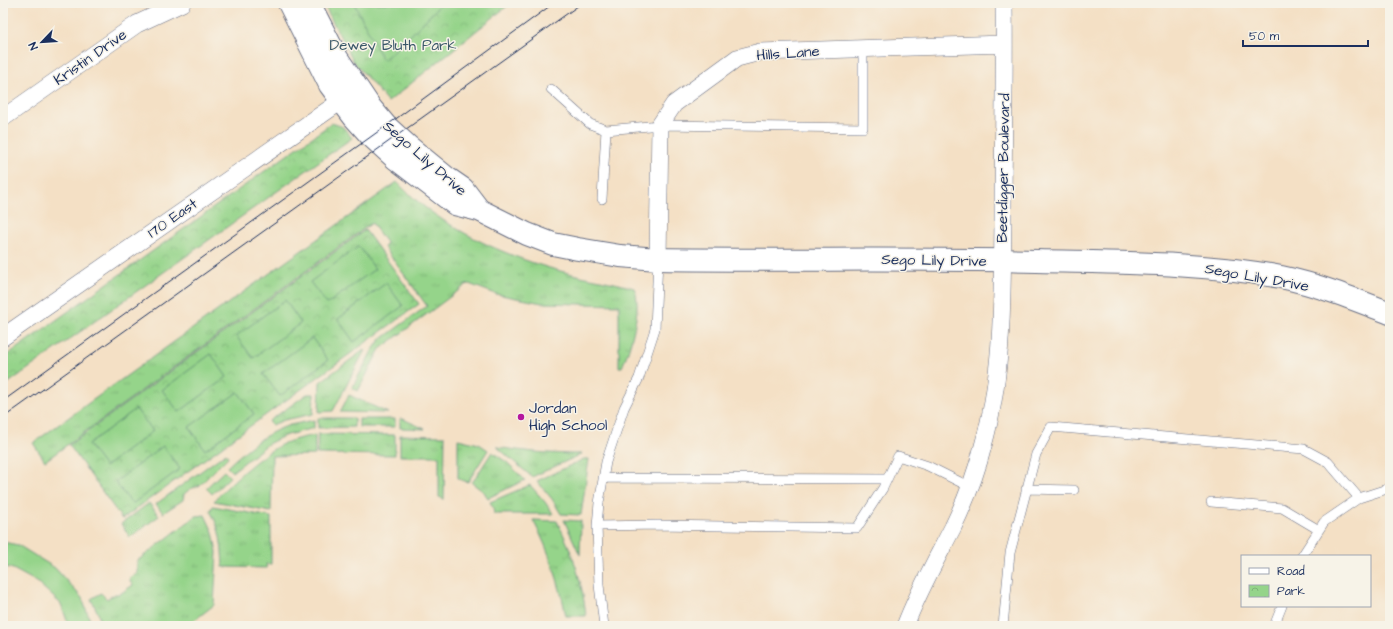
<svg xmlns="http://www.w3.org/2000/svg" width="1393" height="629" font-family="'Architects Daughter',sans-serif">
<defs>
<pattern id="grass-tufts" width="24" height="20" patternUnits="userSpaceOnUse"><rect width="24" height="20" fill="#95d48a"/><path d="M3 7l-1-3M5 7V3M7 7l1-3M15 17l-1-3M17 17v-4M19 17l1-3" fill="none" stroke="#80b67a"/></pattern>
<pattern id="park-crowns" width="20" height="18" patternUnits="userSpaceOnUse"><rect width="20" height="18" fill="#95d48a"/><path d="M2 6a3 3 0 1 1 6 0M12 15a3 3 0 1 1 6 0" fill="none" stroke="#80b67a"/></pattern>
</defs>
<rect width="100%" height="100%" fill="#f7f3e8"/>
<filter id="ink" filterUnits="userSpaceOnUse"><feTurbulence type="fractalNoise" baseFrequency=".025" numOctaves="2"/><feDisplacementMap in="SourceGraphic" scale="8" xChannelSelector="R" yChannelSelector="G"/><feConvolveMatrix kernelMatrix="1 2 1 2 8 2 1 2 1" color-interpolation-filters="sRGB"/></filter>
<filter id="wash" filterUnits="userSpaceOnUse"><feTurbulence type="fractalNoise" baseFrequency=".012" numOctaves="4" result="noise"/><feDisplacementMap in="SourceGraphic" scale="16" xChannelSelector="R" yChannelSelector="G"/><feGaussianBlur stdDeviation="0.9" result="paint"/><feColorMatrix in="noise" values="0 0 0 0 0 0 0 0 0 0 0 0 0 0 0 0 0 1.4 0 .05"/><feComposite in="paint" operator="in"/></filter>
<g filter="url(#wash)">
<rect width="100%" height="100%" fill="#f4e0c5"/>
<!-- grass -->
<path fill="url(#grass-tufts)" stroke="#588274" d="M 397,182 C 441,229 510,259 572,274 C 593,279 614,282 634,288 C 643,306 630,349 622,367 L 619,367 L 619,305 L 542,303 L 496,294 L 469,284 L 466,285 L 380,349 L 358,391 L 352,388 L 372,351 L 380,340 L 427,306 L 384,247 L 387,244 L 372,223 L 45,461 L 33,443 Z
M 364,350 L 364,352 L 333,411 L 319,412 L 320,382 Z
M 307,394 L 314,394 L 313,414 L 284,420 L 272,425 L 269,421 Z
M 349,395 L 388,413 L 340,412 Z
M 333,418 L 354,418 L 354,427 L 318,428 L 318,418 Z
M 359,419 L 395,419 L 395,427 L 359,427 Z
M 400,419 L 403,419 L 425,429 L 400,428 Z
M 314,420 L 314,428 L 284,436 L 268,444 L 232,472 L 227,467 C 246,449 265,433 290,425 C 298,423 306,422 314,420 Z
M 318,434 L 395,435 L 395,455 L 317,454 Z
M 315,435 L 315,455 L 272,456 L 271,512 L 214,501 C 232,481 261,454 285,443 C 295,439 305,437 315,435 Z
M 400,435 L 445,436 L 444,499 L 439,497 L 439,456 L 400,456 Z
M 458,439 L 479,444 L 488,450 L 468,482 L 458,479 Z
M 497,447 C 526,452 553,454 582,454 L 532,477 Z
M 492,452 L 508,463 L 525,480 L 488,498 L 484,492 L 472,483 Z
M 226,453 L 228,457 L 199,486 L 190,489 L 184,494 L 183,500 L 163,513 L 156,504 Z
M 584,459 L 589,459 L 581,515 L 561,514 L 552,499 L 537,481 Z
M 224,471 L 230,477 L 212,494 L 206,488 Z
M 530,485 L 545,502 L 553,514 L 494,514 L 493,508 L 490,502 Z
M 149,503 L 159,516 L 130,537 L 121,524 Z
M 213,506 L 271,517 L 271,564 L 266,564 L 267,568 L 223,567 C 222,548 221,528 210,511 Z
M 205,515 L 213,532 L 217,552 L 214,605 L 187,626 L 101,626 L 98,613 L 91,599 L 101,593 L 107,599 L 115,594 L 120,594 L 133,585 L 129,579 L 137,573 L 137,561 L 196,516 Z
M 533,520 L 557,521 C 573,553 582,580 586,616 L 566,616 C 559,581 550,552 533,520 Z
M 564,520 L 581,521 L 580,555 Z"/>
<!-- park -->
<path fill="url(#park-crowns)" stroke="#588274" d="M 323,3 L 511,3 L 388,102 L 353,61 Z
M 332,123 L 343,127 L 352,138 L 4,386 L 3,358 Z
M 365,230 L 419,304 L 122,519 L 69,445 Z"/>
<!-- pitch -->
<path fill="#95d48a" stroke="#588274" d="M 354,3 L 442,3 L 403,43 L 383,60 Z
M 359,246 L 375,269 L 327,304 L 310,282 Z
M 386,283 L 403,306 L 354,342 L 338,319 Z
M 285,300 L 301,323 L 253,358 L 236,336 Z
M 312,338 L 328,360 L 280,396 L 263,374 Z
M 211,354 L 227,377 L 179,412 L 162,390 Z
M 238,392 L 254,414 L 205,450 L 189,427 Z
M 136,409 L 153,431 L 105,467 L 88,444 Z
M 163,446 L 180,469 L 132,504 L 115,482 Z
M 3,542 L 18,545 L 55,568 L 82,598 L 92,626 L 69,626 L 61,604 L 37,582 L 13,569 L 3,566 Z"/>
</g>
<g filter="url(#ink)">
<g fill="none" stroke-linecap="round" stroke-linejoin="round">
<defs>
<path id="service" d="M 551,89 L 590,124 L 606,130 L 660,125 L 863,128 L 863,49
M 602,199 L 606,130
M 603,478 L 887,479
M 1026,489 L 1074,490
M 1211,502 L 1282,508 L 1319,530
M 597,526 L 658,525 L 857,528 L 883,488 L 898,456 L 928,466 L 970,487
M 1302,556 L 1324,522 L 1359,498 L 1390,488
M 604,626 L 599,585 L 597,526 L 599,503 L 606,462 L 624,408 L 639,378 L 655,329 L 658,259
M 1003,626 L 1010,553 L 1036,454 L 1051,427 L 1304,449 L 1328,462 L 1359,498
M 1274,626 L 1282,606"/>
<path id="minor" d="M 3,118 L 137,24 L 182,3
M 658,259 L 660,125 L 674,104 L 737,58 L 760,52 L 1004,44
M 3,337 L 341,101
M 905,626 C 918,592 936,560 953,527 C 965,502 976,474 983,446 C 1004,372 1002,295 1003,219 C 1003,147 1005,75 1004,3"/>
<path id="secondary" d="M 289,3 L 330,85 L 354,117 L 371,136 L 395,158 L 455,204 L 479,210 L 527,234 L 553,244 L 578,249 L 620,256 L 658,259 C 785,261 911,258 1037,261 C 1118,263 1201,262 1281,277 C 1319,285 1354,299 1390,313
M 309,3 L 337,58 L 370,107 L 386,126 L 409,147 L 447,178 L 463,189 L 479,210"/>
</defs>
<!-- service casing -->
<use href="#service" stroke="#676d82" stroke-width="10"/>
<!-- minor casing -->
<use href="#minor" stroke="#676d82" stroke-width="18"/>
<!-- secondary casing -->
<use href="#secondary" stroke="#676d82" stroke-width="24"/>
<!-- service -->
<use href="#service" stroke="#fff" stroke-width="9"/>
<!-- minor -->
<use href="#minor" stroke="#fff" stroke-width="17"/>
<!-- secondary -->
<use href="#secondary" stroke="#fff" stroke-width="22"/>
<!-- tram -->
<path stroke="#1b2f5e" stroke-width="1" d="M 3,401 L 397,118 L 554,3
M 3,418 L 582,3"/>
</g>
</g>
<!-- markers -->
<circle fill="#b5179e" stroke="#f7f3e8" stroke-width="1.5" cx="521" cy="417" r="4"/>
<g text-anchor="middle" stroke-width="3" stroke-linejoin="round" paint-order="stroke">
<!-- park labels -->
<g font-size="15" fill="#3a5869" stroke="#f7f3e8">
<text x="393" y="50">Dewey Bluth Park</text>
</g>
<!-- street labels -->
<g font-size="15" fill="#1b2f5e" stroke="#f7f3e8">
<text transform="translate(788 53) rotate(-4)" y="5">Hills Lane</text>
<text transform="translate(90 57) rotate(-35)" y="5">Kristin Drive</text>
<text transform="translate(425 158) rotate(41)" y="5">Sego Lily Drive</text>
<text transform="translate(1003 168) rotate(-89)" y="5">Beetdigger Boulevard</text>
<text transform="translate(172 218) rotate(-35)" y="5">170 East</text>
<text transform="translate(934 260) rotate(1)" y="5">Sego Lily Drive</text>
<text transform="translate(1257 277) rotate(10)" y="5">Sego Lily Drive</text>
</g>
<!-- poi labels -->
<g font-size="15" fill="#1b2f5e" stroke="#f7f3e8" text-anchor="start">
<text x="529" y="413">Jordan<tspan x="529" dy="17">High School</tspan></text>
</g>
</g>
<!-- margin -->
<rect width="1393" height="629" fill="none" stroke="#f7f3e8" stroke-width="16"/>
<!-- legend -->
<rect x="1241" y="555" width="130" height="52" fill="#f7f3e8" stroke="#9fa5b1"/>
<rect x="1249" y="568" width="20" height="6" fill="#ffffff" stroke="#9fa5b1"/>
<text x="1277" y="575" font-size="12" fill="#1b2f5e">Road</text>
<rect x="1249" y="585" width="20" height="12" fill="url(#park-crowns)" stroke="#9fa5b1"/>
<text x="1277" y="595" font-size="12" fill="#1b2f5e">Park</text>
<!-- north arrow -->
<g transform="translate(42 42) rotate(245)" stroke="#f7f3e8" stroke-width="3" paint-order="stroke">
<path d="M0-3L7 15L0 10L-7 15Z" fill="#1b2f5e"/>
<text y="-6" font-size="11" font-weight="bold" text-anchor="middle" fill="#1b2f5e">N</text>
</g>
<!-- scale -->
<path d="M1243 40v6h125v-6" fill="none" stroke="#1b2f5e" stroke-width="2"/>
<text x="1249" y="40" font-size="12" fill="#1b2f5e" stroke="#f7f3e8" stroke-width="3" paint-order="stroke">50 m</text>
</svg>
